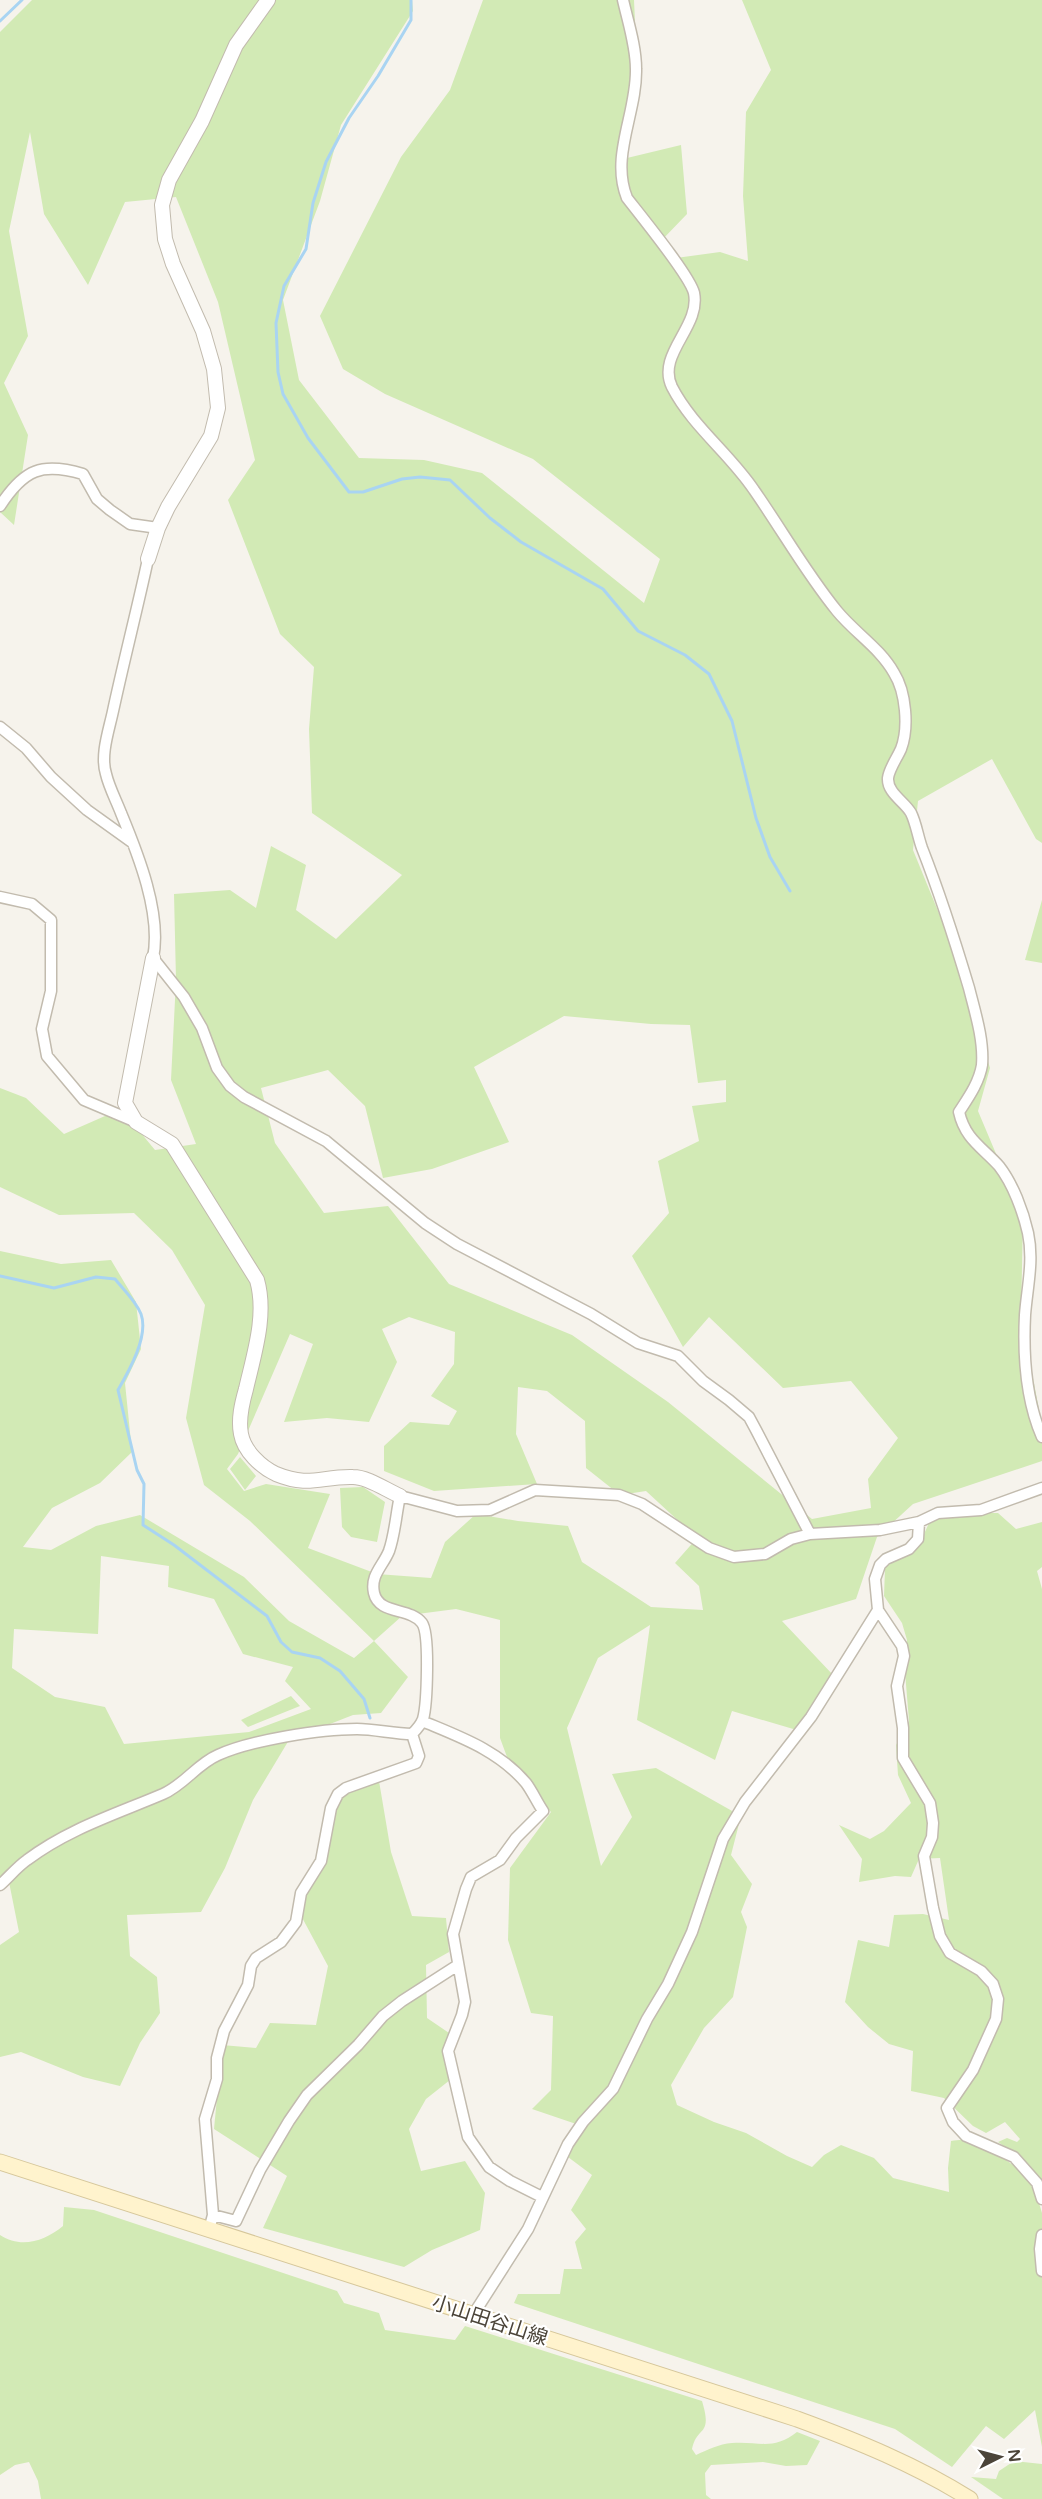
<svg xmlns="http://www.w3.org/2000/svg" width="1042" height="2499" font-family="'Varela Round','Noto Sans JP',sans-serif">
<rect width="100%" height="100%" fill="#f6f3ec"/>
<!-- green -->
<path fill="#d2eab5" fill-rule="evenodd" d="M 32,0 L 412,0 L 413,11 L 341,125 L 320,201 L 283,300 L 299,380 L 359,458 L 424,460 L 482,473 L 644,603 L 660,559 L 533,459 L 385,394 L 343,369 L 320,316 L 401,157 L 450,90 L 483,0 L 634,0 L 638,87 L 627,158 L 681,145 L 687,214 L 661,241 L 676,258 L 720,252 L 748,261 L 743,196 L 746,112 L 771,70 L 742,0 L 1042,0 L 1042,843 L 1036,839 L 992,759 L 918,801 L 913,850 L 956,955 L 990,1068 L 978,1111 L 1023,1218 L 1021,1316 L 1042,1425 L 1042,1461 L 913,1504 L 877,1537 L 856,1599 L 782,1621 L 834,1676 L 800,1731 L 732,1711 L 715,1760 L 637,1720 L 650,1625 L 598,1658 L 567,1728 L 601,1866 L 632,1817 L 612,1774 L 656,1768 L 741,1816 L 731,1855 L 752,1884 L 741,1912 L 747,1927 L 733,1997 L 704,2028 L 671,2085 L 677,2105 L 714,2122 L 746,2133 L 787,2156 L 812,2167 L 824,2155 L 841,2145 L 874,2158 L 893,2178 L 949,2192 L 948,2168 L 951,2141 C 970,2138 974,2142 990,2151 C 1021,2167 1033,2180 1042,2213 L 1042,2447 L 1035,2410 L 1004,2439 L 986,2426 L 952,2467 L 895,2429 L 514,2303 L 518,2294 L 560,2294 L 564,2269 L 582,2269 L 575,2242 L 586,2229 L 571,2210 L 592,2175 L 564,2154 L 585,2127 L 532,2109 L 551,2090 L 553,2016 L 531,2013 L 508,1940 L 510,1868 L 551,1812 L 513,1773 L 500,1738 L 500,1620 L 456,1609 L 402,1616 L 374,1641 L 408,1677 L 381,1713 L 353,1715 L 289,1740 L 253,1800 L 225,1868 L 201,1912 L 127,1915 L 130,1956 L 157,1977 L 160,2013 L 140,2043 L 120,2086 L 83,2077 L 21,2052 L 0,2057 L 0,1945 L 19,1932 L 9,1882 L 0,1878 L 0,1251 L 61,1264 L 111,1260 L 136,1302 L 141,1349 L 125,1383 L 132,1452 L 100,1483 L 52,1508 L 23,1547 L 51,1550 L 96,1526 L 140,1515 L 244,1577 L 289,1621 L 354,1658 L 374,1641 L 250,1521 L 204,1485 L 186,1418 L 205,1305 L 172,1250 L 134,1213 L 59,1215 L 0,1187 L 0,1088 L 26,1098 L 64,1134 L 121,1109 L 155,1150 L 196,1144 L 171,1080 L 176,980 L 174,894 L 230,890 L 256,908 L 271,846 L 306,865 L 296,910 L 336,939 L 402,875 L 312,813 L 309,729 L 314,667 L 280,634 L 228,500 L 255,460 L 218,302 L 176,197 L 125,202 L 88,285 L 44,214 L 30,132 L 9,231 L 28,336 L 4,383 L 28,435 L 14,525 L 0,512 L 0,32 ZM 564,1016 L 651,1024 L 690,1025 L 698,1083 L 726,1080 L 726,1102 L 692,1106 L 699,1141 L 658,1161 L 669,1213 L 632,1256 L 683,1347 L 709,1317 L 783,1388 L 851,1381 L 898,1438 L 868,1479 L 871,1508 L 812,1519 L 668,1402 L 572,1335 L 449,1284 L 388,1206 L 324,1213 L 275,1143 L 261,1088 L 328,1070 L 365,1106 L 383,1178 L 432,1169 L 509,1142 L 474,1067 ZM 409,1317 L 455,1332 L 454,1364 L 431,1396 L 457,1411 L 449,1425 L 410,1422 L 384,1446 L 384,1471 L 434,1491 L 537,1484 L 516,1434 L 518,1387 L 547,1391 L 585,1421 L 586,1468 L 620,1495 L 646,1491 L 697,1538 L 675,1563 L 699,1586 L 703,1610 L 651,1607 L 582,1562 L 568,1526 L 518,1521 L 476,1514 L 445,1542 L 431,1578 L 377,1574 L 308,1548 L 330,1494 L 266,1484 L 244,1491 L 227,1469 L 238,1454 L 290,1334 L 313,1344 L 284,1422 L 327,1418 L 369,1422 L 397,1362 L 382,1329 ZM 101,1556 L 169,1566 L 168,1587 L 214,1599 L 243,1654 L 293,1667 L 285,1681 L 311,1709 L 249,1732 L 124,1744 L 105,1707 L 55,1697 L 12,1668 L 14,1629 L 98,1634 Z
M 1042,900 L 1042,963 L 1025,960 Z
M 240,1457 L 256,1476 L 245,1490 L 230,1469 Z
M 363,1487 L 385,1502 L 377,1542 L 351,1537 L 342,1527 L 340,1488 Z
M 948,1513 L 998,1513 L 1016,1529 L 1042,1522 L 1042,1567 L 1037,1571 L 1042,1589 L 1042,2187 C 1034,2166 1016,2154 998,2142 L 1007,2138 L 1017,2142 L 1020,2139 L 1005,2122 L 986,2133 L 973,2126 L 944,2098 L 911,2091 L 913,2051 L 889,2044 L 868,2027 L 845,2002 L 858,1940 L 889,1947 L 894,1915 L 923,1914 L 949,1920 L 940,1858 L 919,1859 L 911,1877 L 895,1876 L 859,1882 L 862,1859 L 839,1825 L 870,1839 L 884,1831 L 911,1803 L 898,1775 L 896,1745 L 909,1721 L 905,1672 L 907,1640 L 902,1623 L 884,1596 L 885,1569 L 891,1553 L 921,1541 L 932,1516 Z
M 291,1696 L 300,1706 L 248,1727 L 241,1720 Z
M 379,1781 L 391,1852 L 412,1916 L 446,1918 L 449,1952 L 426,1965 L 427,2018 L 452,2035 L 455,2076 L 426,2099 L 409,2129 L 421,2171 L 465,2161 L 485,2193 L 480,2230 L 432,2250 L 404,2267 L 263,2228 L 287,2176 L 214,2129 L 222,2045 L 256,2048 L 270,2023 L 316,2025 L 328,1966 L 298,1910 L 320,1854 L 329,1807 L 346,1784 Z
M 64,2207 L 94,2210 L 337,2291 L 344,2303 L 379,2313 L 385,2330 L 455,2340 L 465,2326 L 702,2401 C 713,2437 697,2425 692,2449 L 696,2455 C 707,2450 719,2444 732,2443 C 759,2441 773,2451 797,2432 L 820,2441 L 807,2465 L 786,2466 L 763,2462 L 711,2465 L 705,2473 L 706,2495 L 711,2499 L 41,2499 L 38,2481 L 29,2462 L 15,2465 L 0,2475 L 0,2235 C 21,2249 45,2241 63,2226 Z
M 1014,2461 L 1042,2464 L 1042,2499 L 1003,2499 L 971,2477 L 996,2479 L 999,2471 Z"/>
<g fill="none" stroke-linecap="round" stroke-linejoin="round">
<!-- stream -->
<path stroke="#a9d4f2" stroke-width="3" d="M 411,0 L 411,20 L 378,76 L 349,118 L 326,162 L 313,203 L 306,249 L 284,286 L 276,323 L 278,372 L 283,394 L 308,438 L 349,492 L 363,492 L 402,479 L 420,477 L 450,480 L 490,518 L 521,542 L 603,589 L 638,631 L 685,655 L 709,674 L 732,721 L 756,818 L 770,857 L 790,891
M 0,21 L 22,0
M 0,1276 L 54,1288 L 96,1277 L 115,1279 C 123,1289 136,1301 141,1314 C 149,1336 129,1371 118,1390 L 137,1470 L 144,1484 L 143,1525 L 174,1545 L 267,1616 L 281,1642 L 292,1652 L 320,1658 L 340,1671 L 364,1699 L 370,1718"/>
<defs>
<path id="minor" d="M 623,0 C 628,22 636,46 636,69 C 637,113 610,156 627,198 C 641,216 690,276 694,293 C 701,327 656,354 672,387 C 692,426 730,454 754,490 C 782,530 806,573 837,611 C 855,633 880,648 894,673 C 906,692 909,728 901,749 C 897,758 889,769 888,778 C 887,793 905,802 911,813 C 916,823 918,837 922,848 C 940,894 955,941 969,988 C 975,1012 984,1040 982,1065 C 979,1083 968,1098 959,1112 C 965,1139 982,1147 999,1166 C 1013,1184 1023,1211 1028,1233 C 1034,1261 1027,1288 1025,1315 C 1023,1355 1026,1400 1042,1437
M 0,506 C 24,469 42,462 83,474 L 97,499 L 110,510 L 130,524 L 158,528
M 148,559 C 137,610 124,660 113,711 C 109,730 100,755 106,774 C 109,787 116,800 121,813 C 138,854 162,914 153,958 L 184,997 L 202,1028 L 217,1068 L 230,1086 L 244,1097 L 326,1141 L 425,1223 L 457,1244 L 591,1314 L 638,1343 L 678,1356 L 703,1381 L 729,1400 L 749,1417 L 756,1430 L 810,1534
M 0,727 L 26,748 L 51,777 L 87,810 L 133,843
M 0,897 L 32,904 L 51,920 L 51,991 L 42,1029 L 47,1056 L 84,1100 L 136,1122
M 919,1522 L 918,1539 L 909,1549 L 886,1559 L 880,1565 L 875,1579 L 878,1610 L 902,1646 L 904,1656 L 897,1686 L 903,1728 L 903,1758 L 930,1803 L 933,1823 L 932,1837 L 924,1856 L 933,1908 L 940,1936 L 950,1953 L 981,1971 L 993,1984 L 998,1999 L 996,2019 L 973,2070 L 947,2108 L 953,2122 L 966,2136 L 1014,2157 L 1037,2183 L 1042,2199
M 422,1721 C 460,1737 498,1750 526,1783 C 532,1791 537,1802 543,1811 L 516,1838 L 500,1860 L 471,1877 L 466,1889 L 453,1934 L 465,2002 L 462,2015 L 448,2051 L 468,2137 L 489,2167 L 510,2181 L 542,2197
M 412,1734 C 416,1730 421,1725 423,1719 C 427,1705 430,1634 422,1623 C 410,1607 379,1615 374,1593 C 370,1575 383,1566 389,1551 C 395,1534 396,1514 400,1496 L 457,1511 L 490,1510 L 535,1490 L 619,1495 L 642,1504 L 709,1548 L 734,1557 L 765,1554 L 791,1539 L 810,1534 L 880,1530 L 919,1522 L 938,1513 L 981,1510 L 1042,1488
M 0,1885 C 9,1877 17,1867 27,1860 C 68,1829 116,1814 163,1794 C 184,1785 197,1764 218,1755 C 251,1740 321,1729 357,1729 C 375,1729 394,1734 412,1734
M 213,2215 L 236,2221 L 260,2170 L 289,2121 L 307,2095 L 358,2045 L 383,2016 L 402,2001 L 458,1965
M 209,2230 L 213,2215 L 205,2119 L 217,2079 L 217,2058 L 224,2031 L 248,1985 L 251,1966 L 256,1958 L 281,1942 L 296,1922 L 301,1893 L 321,1861 L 331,1808 L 338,1794 L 346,1788 L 416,1763 L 419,1756 L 412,1734
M 1042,2235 L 1040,2249 L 1042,2271
M 473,2315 L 528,2229 L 568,2144 L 583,2122 L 613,2089 L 647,2019 L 668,1984 L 692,1932 L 723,1839 L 745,1802 L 811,1717 L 878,1610"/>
<path id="tertiary" d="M 148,559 L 158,528 L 168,507 L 211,436 L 218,408 L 214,369 L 203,331 L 173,264 L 165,239 L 162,205 L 169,180 L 202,121 L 236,45 L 268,0
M 153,958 L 125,1103 L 136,1122 L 172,1144 L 257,1280 C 267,1315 254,1354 246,1389 C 242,1403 238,1419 241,1434 C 244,1451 261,1467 276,1474 C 310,1488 321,1476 353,1477 C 368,1477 386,1490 400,1496"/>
<path id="secondary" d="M 0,2162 L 797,2419 C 857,2441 916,2465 970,2499"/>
</defs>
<!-- minor casing -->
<use href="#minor" stroke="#c2bbae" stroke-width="13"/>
<!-- tertiary casing -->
<use href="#tertiary" stroke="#c2bbae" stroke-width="16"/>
<!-- secondary casing -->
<use href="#secondary" stroke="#d6c79b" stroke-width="17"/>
<!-- minor -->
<use href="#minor" stroke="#fff" stroke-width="10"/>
<!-- tertiary -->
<use href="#tertiary" stroke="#fff" stroke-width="14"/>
<!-- secondary -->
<use href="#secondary" stroke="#fff3cd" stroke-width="15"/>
</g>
<g text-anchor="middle" stroke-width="4.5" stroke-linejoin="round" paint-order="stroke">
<!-- street labels -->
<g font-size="20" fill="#4b4439" stroke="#fff">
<text transform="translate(490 2320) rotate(18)" y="7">小山田谷山線</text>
</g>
</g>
<!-- north arrow -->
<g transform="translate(1000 2457) rotate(84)" stroke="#ffffff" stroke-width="4.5" paint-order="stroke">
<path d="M0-4.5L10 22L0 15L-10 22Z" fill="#4b4439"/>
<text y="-9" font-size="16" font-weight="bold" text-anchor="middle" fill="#4b4439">N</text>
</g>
</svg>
